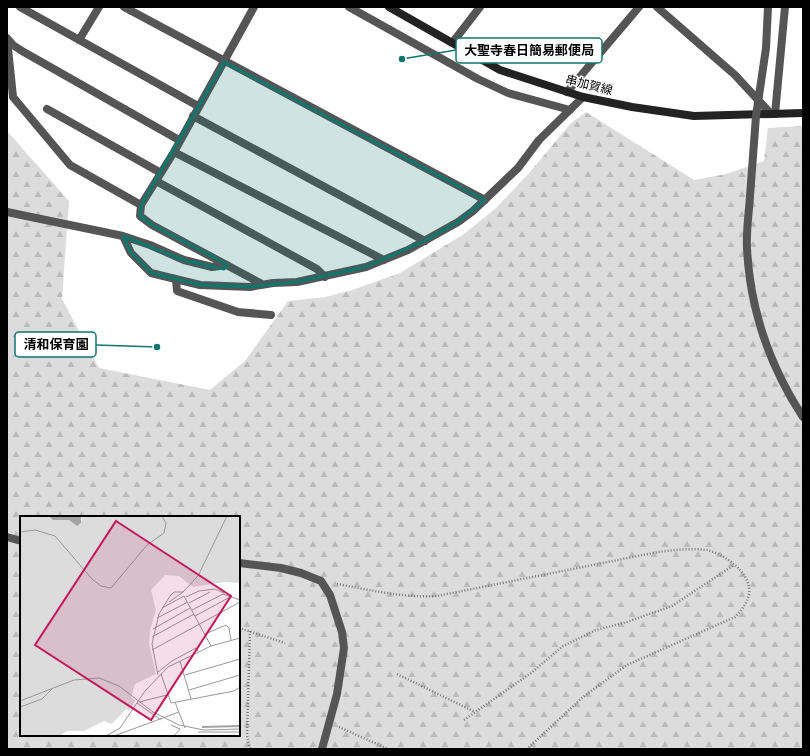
<svg xmlns="http://www.w3.org/2000/svg" width="810" height="756" font-family="'Fira Sans','Noto Sans JP',sans-serif">
<defs>
<pattern id="forest-firs" width="22" height="20" patternUnits="userSpaceOnUse"><rect width="22" height="20" fill="#dcdcdc"/><path d="M5 1l3.5 6h-7zM16 11l3.5 6h-7z" fill="#bbb"/></pattern>
</defs>
<rect width="100%" height="100%" fill="#fff"/>
<!-- forest -->
<path fill="url(#forest-firs)" fill-rule="evenodd" d="M 586,112 L 694,180 L 726,174 L 764,161 L 768,128 L 803,126 L 803,749 L 7,749 L 7,131 L 69,201 L 62,299 L 99,368 L 210,390 L 245,361 L 288,301 L 326,297 L 352,290 L 400,273 L 464,234 L 496,208 L 530,172 L 570,124 ZM 21,517 L 239,517 L 239,735 L 21,735 Z"/>
<g fill="none" stroke-linecap="round" stroke-linejoin="round">
<!-- path -->
<path stroke="#777" stroke-width="2.5" stroke-dasharray="1 2" stroke-linecap="butt" d="M 337,584 C 370,590 403,598 437,596 L 658,552 C 673,550 691,548 707,550 C 723,554 746,569 749,587 C 751,598 743,609 735,617 L 627,665 L 583,697 L 527,749
M 239,628 L 285,643
M 250,631 L 247,735 L 250,749
M 397,674 L 475,712
M 464,720 L 531,673 L 563,646 L 596,630 L 627,622 L 672,606 L 734,565
M 339,727 L 388,749"/>
<!-- service -->
<path stroke="#555" stroke-width="8" d="M 176,280 L 177,291 L 238,312 L 271,315"/>
<!-- minor -->
<path stroke="#555" stroke-width="8" d="M 20,7 L 198,106
M 124,7 L 485,200
M 254,7 L 174,152 L 141,205 L 140,216 L 152,225 L 262,284
M 349,7 L 478,79 L 508,93 L 570,110
M 657,7 L 735,75 L 771,114
M 7,38 L 13,45 L 22,51 L 179,140
M 7,39 L 13,97 L 70,165 L 141,205
M 79,40 L 99,7
M 453,42 L 480,7
M 567,92 L 639,7
M 47,109 L 161,173
M 775,114 L 785,7
M 193,116 L 425,241
M 174,152 L 384,260
M 156,181 L 317,269 L 325,277
M 7,212 L 123,236 L 131,253 L 151,273 L 200,285 L 250,287 L 273,283 L 297,282 L 366,267 L 408,250 L 458,222 L 473,211 L 518,168 L 539,140 L 583,97
M 123,236 L 150,245 L 184,260 L 212,267 L 227,265
M 7,537 L 21,541
M 239,563 L 281,568 L 301,573 L 321,581 L 330,595 L 342,632 L 344,648 L 337,694 L 322,749"/>
<!-- tertiary -->
<path stroke="#555" stroke-width="8" d="M 750,196 C 749,213 746,231 747,248 C 750,310 769,365 803,417"/>
<!-- secondary -->
<path stroke="#222" stroke-width="8" d="M 389,7 L 500,70 L 583,97 L 632,107 L 694,116 L 803,113"/>
<!-- tertiary-bridge -->
<path stroke="#555" stroke-width="8" d="M 750,196 L 756,116 L 766,48 L 768,7"/>
</g>
<!-- marked area -->
<path fill="#0f766e" fill-opacity="0.2" stroke="#0f766e" stroke-width="3" stroke-linejoin="round" d="M 224,62 L 485,200 L 458,222 L 425,241 L 366,267 L 297,282 L 250,287 L 200,285 L 151,273 L 131,253 L 123,236 L 184,260 L 224,269 L 226,264 L 152,225 L 140,216 L 141,205 Z"/>
<g text-anchor="middle" stroke-width="3" stroke-linejoin="round" paint-order="stroke">
<!-- street labels -->
<g font-size="12" fill="#000" stroke="#fff">
<text transform="translate(589 85) rotate(14)" y="4">串加賀線</text>
</g>
</g>
<!-- overview -->
<g transform="translate(20 516)">
<rect width="220" height="220" fill="#fff"/>
<path d="M 0,0 L 30,0 L 33,4 L 49,4 L 57,10 L 62,4 L 61,0 L 220,0 L 220,67 L 205,66 L 173,71 L 159,60 L 145,59 L 131,74 L 136,94 L 130,114 L 129,128 L 136,158 L 115,168 L 111,181 L 115,185 L 109,195 L 106,193 L 92,208 L 84,205 L 64,215 L 47,215 L 39,220 L 0,220 Z" fill="#dcdcdc"/>
<path d="M 61,0 L 61,7 L 57,10 L 49,4 L 33,4 L 30,1 Z" fill="#a3a3a3"/>
<path fill="none" stroke="#a3a3a3" stroke-width="2" d="M 182,211 L 220,210"/>
<path fill="none" stroke="#999" stroke-width="1" d="M 0,16 L 15,14 L 35,20 L 72,63 L 81,70 L 91,72 L 127,29 L 144,17 L 146,7 L 142,0M 166,81 L 179,75 L 195,73 L 204,77M 149,86 L 163,76M 169,87 L 190,76M 142,92 L 164,80 L 191,130M 172,94 L 203,78 L 220,84M 175,100 L 212,80M 137,102 L 168,86M 133,113 L 170,92M 185,118 L 206,109 L 209,112 L 211,124M 132,121 L 174,98M 132,134 L 220,86M 160,145 L 171,183M 138,156 L 152,145 L 176,132 L 178,135M 141,158 L 151,187 L 214,175 L 220,171M 138,159 L 132,128 L 139,98 L 150,80 L 154,76 L 163,76 L 178,60 L 207,0M 165,159 L 220,143M 169,174 L 220,159M 0,185 L 54,164 L 79,162 L 99,170 L 133,196 L 159,209 L 184,214 L 220,213M 119,186 L 147,179M 155,186 L 165,212M 117,187 L 141,204M 0,191 L 22,183 L 33,172M 151,209 L 160,213 L 154,220M 178,216 L 219,216M 86,220 L 100,212 L 125,175 L 148,151 L 191,130 L 220,122M 94,220 L 159,196"/>
<path fill="#c2185b" fill-opacity="0.15" stroke="#c2185b" stroke-width="2" d="M 96,5 L 211,80 L 131,204 L 15,129 Z"/>
<rect width="220" height="220" fill="none" stroke="#000" stroke-width="2"/>
</g>
<!-- callouts -->
<path fill="none" stroke="#0f766e" stroke-width="1.5" d="M402 59L456 50M157 347L96 345"/>
<g fill="#0f766e" stroke="#fff" stroke-width="1.5">
<circle cx="402" cy="59" r="4"/>
<circle cx="157" cy="347" r="4"/>
</g>
<g fill="#fff" stroke="#0f766e" stroke-width="1.5">
<rect x="456" y="38" width="146" height="25" rx="4"/>
<rect x="15" y="332" width="81" height="25" rx="4"/>
</g>
<g font-size="13" text-anchor="middle" font-weight="bold" fill="#000">
<text x="529" y="55">大聖寺春日簡易郵便局</text>
<text x="56" y="349">清和保育園</text>
</g>
<!-- border -->
<rect width="810" height="756" fill="none" stroke="#000000" stroke-width="16"/>
</svg>
